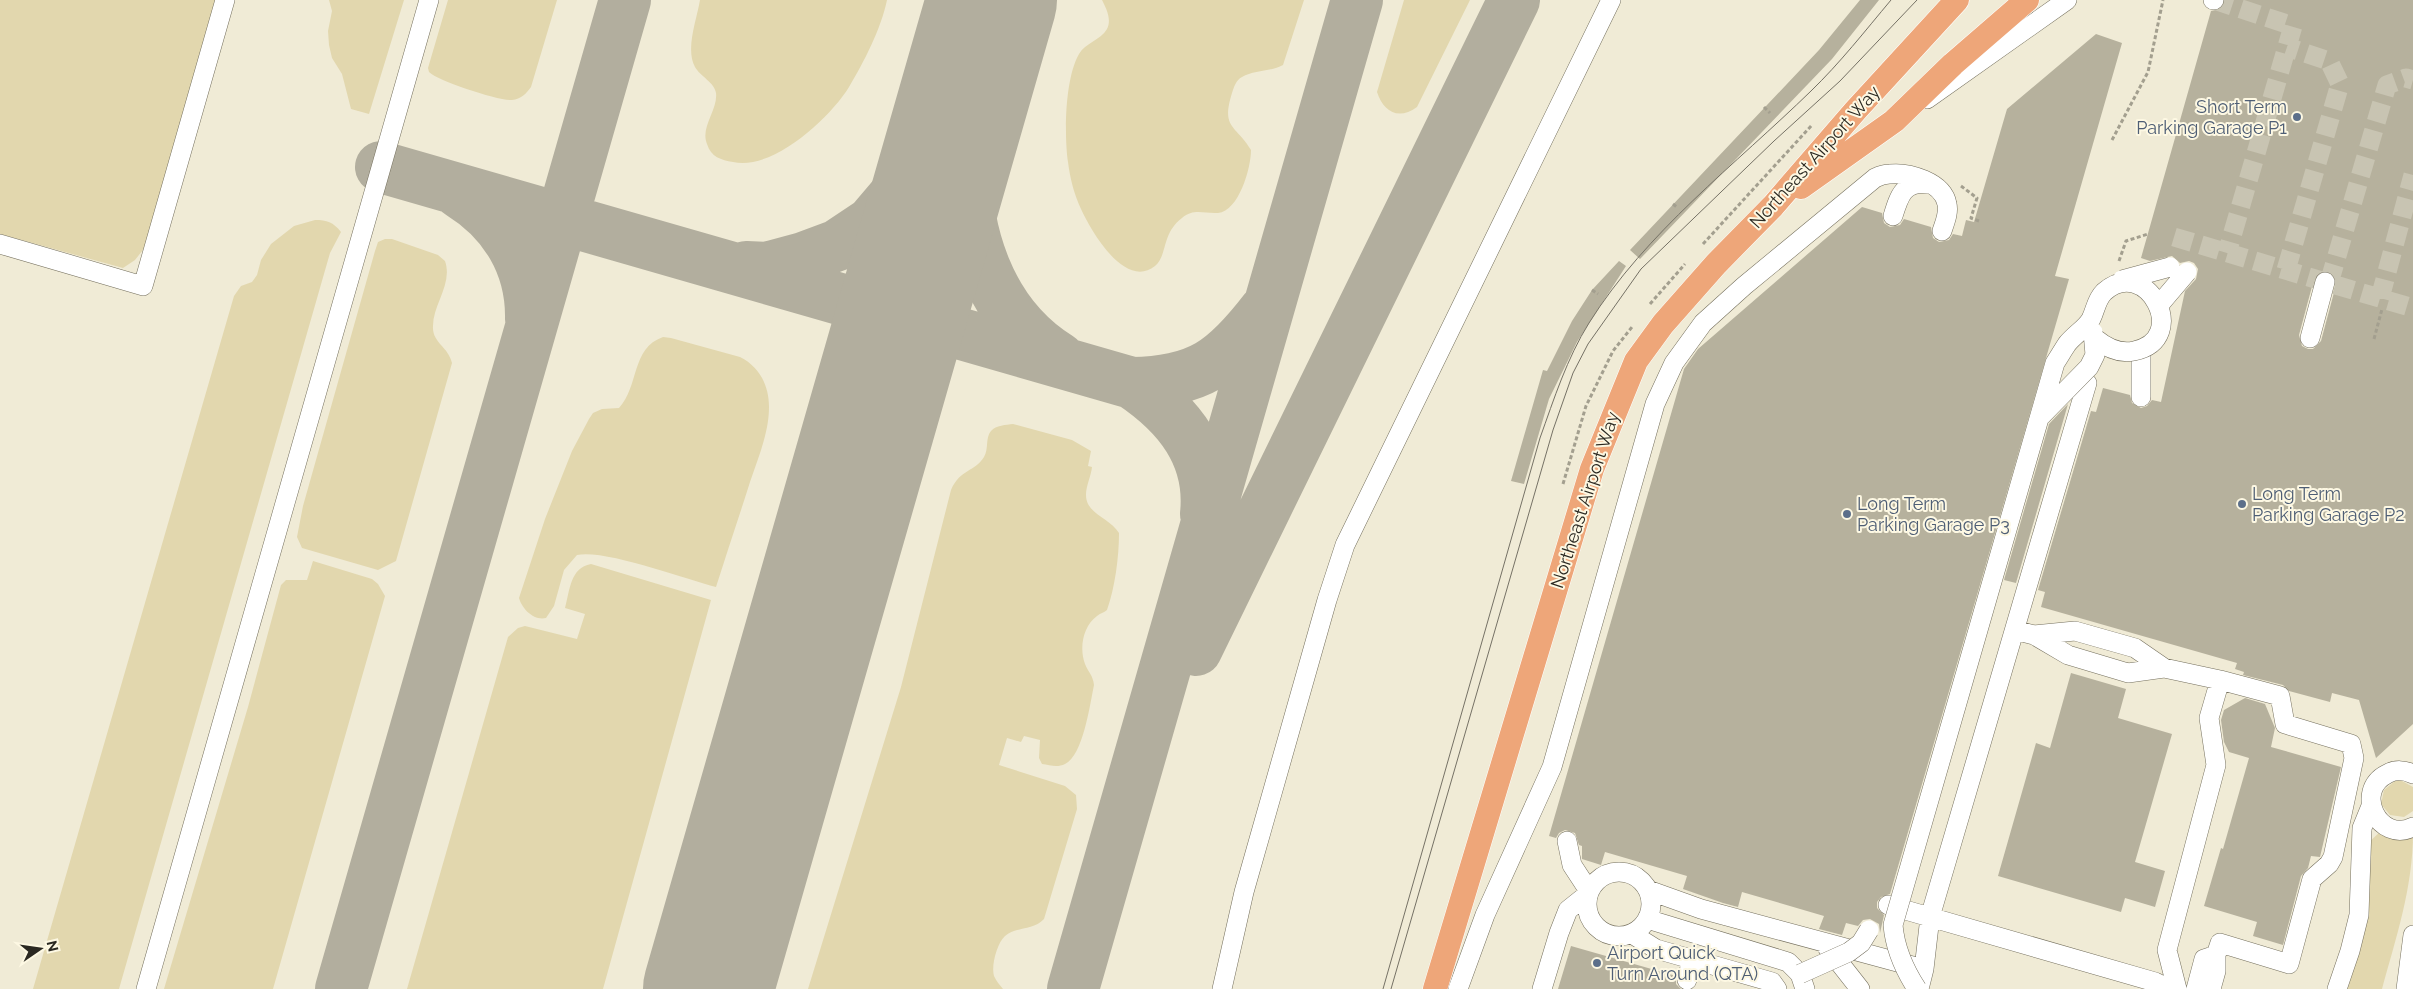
<svg xmlns="http://www.w3.org/2000/svg" width="2413" height="989" font-family="Raleway,sans-serif">
<rect width="100%" height="100%" fill="#f0ebd6"/>
<!-- green -->
<path fill="#e2d7ae" d="M 0,0 L 220,0 L 146,246 L 135,260 L 123,268 L 0,234 Z
M 329,0 L 404,0 L 369,114 L 351,109 L 342,74 L 332,58 L 329,45 L 328,31 L 332,11 Z
M 448,0 L 557,0 L 531,87 C 526,94 521,99 512,100 C 499,101 438,81 429,72 L 428,68 Z
M 700,0 L 887,0 C 881,29 864,62 849,87 C 830,118 773,171 733,162 C 721,160 711,157 707,144 C 700,127 718,110 716,93 C 715,83 700,76 695,67 C 685,49 697,19 700,0 Z
M 1102,0 L 1304,0 L 1283,65 C 1270,72 1254,70 1242,77 C 1236,80 1234,87 1232,93 C 1221,129 1235,124 1251,150 C 1251,168 1239,211 1218,213 C 1204,214 1194,208 1182,218 C 1161,234 1168,255 1155,266 C 1125,290 1091,231 1081,209 C 1074,194 1070,178 1068,162 C 1064,134 1065,78 1079,54 C 1085,43 1101,40 1107,29 C 1112,19 1106,8 1102,0 Z
M 1404,0 L 1470,0 L 1417,107 C 1398,121 1383,111 1377,92 Z
M 315,220 C 327,220 333,222 341,232 L 330,253 L 119,989 L 33,989 L 234,296 L 241,286 L 252,282 L 257,275 L 261,260 L 271,244 L 294,226 Z
M 385,239 L 392,239 L 438,255 L 445,261 C 453,284 433,304 433,326 C 432,343 448,346 452,363 L 396,561 L 378,570 L 302,548 L 297,537 L 303,506 L 375,251 L 378,242 Z
M 663,337 L 671,338 L 740,357 C 760,367 769,386 769,407 C 769,433 758,458 750,482 C 739,517 727,552 716,587 C 685,579 605,549 577,555 L 564,570 L 554,606 L 546,618 C 534,621 522,609 519,598 L 545,519 L 572,451 L 589,419 L 593,413 L 602,409 L 619,408 C 639,387 631,348 663,337 Z
M 1013,424 L 1072,440 L 1091,451 L 1088,466 L 1092,467 C 1091,476 1086,486 1086,495 C 1086,514 1110,518 1119,533 C 1119,557 1115,587 1107,610 C 1104,613 1100,613 1097,616 C 1083,626 1079,648 1085,664 C 1088,672 1093,675 1094,685 C 1090,704 1083,756 1065,764 C 1057,768 1050,765 1042,764 L 1039,758 L 1040,740 L 1024,736 L 1021,742 L 1007,738 L 999,765 L 1065,786 L 1076,795 L 1077,809 L 1044,919 C 1033,931 1017,926 1005,936 C 997,943 991,966 994,976 C 996,981 1000,985 1003,989 L 808,989 L 901,687 L 951,490 C 960,469 975,472 984,457 C 989,449 985,438 991,431 C 996,425 1006,425 1013,424 Z
M 313,561 L 372,579 L 378,584 L 385,596 L 273,989 L 164,989 L 248,707 L 281,585 L 286,580 L 307,580 Z
M 591,564 L 711,600 L 603,989 L 407,989 L 508,637 L 518,628 L 525,626 L 577,639 L 585,614 L 565,608 C 570,590 570,568 591,564 Z
M 2395,781 L 2402,781 L 2413,787 L 2413,811 L 2404,817 L 2390,815 L 2381,804 L 2384,790 Z
M 2381,831 L 2413,833 C 2413,887 2396,938 2382,989 L 2341,989 L 2367,911 L 2370,880 L 2368,843 Z"/>
<g fill="none" stroke-linecap="round" stroke-linejoin="round">
<!-- taxiway -->
<path stroke="#b2ae9e" stroke-width="52" d="M 381,167 L 1132,383 C 1199,382 1225,362 1265,310
M 460,193 C 505,221 532,265 531,319
M 746,267 L 766,268 L 803,258 L 838,245 L 871,223 L 905,183 L 935,136 L 975,58 C 972,88 967,119 966,149 C 962,229 988,314 1059,358
M 1132,383 C 1178,414 1212,455 1206,514
M 1196,650 L 1514,0
M 341,989 L 625,0
M 1073,989 L 1357,0"/>
<!-- runway -->
<path stroke="#b2ae9e" stroke-width="130" d="M 708,989 L 992,0"/>
</g>
<!-- building -->
<path fill="#b6b19d" fill-rule="evenodd" d="M 1860,0 L 1879,0 L 1832,59 L 1640,259 L 1630,250 L 1819,50 Z
M 2225,0 L 2413,0 L 2413,724 L 2376,758 L 2359,700 L 2332,693 L 2330,702 L 2289,691 L 2283,685 L 2243,675 L 2244,672 L 2235,669 L 2237,663 L 2041,607 L 2045,592 L 2038,590 L 2091,411 L 2096,412 L 2103,388 L 2130,395 L 2132,403 L 2141,408 L 2147,406 L 2152,400 L 2161,402 L 2185,291 L 2196,279 L 2198,269 L 2194,263 L 2189,261 L 2180,263 L 2172,256 L 2150,261 L 2141,258 L 2211,11 L 2220,9 ZM 2322,271 L 2333,274 L 2336,285 L 2321,341 L 2313,349 L 2308,349 L 2302,346 L 2299,335 L 2314,279 Z
M 2096,34 L 2122,43 L 2055,276 L 2069,279 L 1890,894 L 1881,897 L 1877,902 L 1877,908 L 1884,915 L 1880,933 L 1879,924 L 1870,919 L 1863,920 L 1858,926 L 1846,923 L 1842,935 L 1819,929 L 1824,916 L 1742,892 L 1738,907 L 1723,903 L 1683,889 L 1687,876 L 1605,852 L 1601,865 L 1582,859 L 1582,846 L 1579,845 L 1575,833 L 1565,830 L 1559,833 L 1556,838 L 1549,836 L 1684,369 L 1698,349 L 1862,207 L 1882,213 L 1884,223 L 1890,227 L 1900,225 L 1904,219 L 1931,227 L 1933,238 L 1939,242 L 1949,240 L 1953,234 L 1962,236 L 1966,220 L 1974,222 L 2007,109 Z
M 1619,261 L 1626,266 L 1577,342 L 1549,399 L 1524,484 L 1511,481 L 1543,370 L 1547,371 L 1572,321 L 1592,290 Z
M 2068,404 L 2016,583 L 2004,580 L 2049,424 Z
M 2071,673 L 2126,689 L 2118,718 L 2172,734 L 2135,862 L 2165,871 L 2155,907 L 2125,898 L 2121,912 L 1998,876 L 2036,743 L 2050,748 Z
M 2245,698 L 2265,704 L 2275,728 L 2271,747 L 2341,767 L 2320,857 L 2311,856 L 2308,868 L 2301,876 L 2283,945 L 2253,936 L 2257,922 L 2204,906 L 2221,848 L 2223,849 L 2249,758 L 2229,752 L 2224,742 L 2221,720 L 2224,710 Z
M 1571,946 L 1676,976 L 1676,984 L 1681,989 L 1558,989 Z"/>
<g fill="none" stroke-linecap="round" stroke-linejoin="round">
<!-- minor-tunnel -->
<path stroke="#c8c4b2" stroke-width="19" stroke-dasharray="19 9" stroke-linecap="butt" d="M 2214,0 L 2293,26 L 2227,253
M 2174,237 L 2413,308
M 2286,270 L 2340,84 L 2329,61 L 2287,47
M 2329,283 L 2387,85 L 2406,78 L 2413,80
M 2380,298 L 2413,175"/>
<defs>
<path id="minor" d="M 2213,0 L 2214,0
M 1927,99 L 2067,0
M 1893,216 C 1899,196 1904,180 1929,184
M 0,244 L 143,286 L 225,0
M 2310,338 L 2325,282
M 2141,350 L 2141,397
M 2015,630 L 2034,635 L 2068,655 L 2128,673 L 2164,668 L 2220,680
M 2034,635 L 2075,631 L 2135,648 L 2164,668
M 2413,774 C 2405,770 2395,769 2387,774 C 2353,791 2379,844 2413,827
M 1567,841 L 1572,865 L 1589,891
M1587 904a32 32 0 1 1 64 0a32 32 0 1 1-64 0Z
M 1648,890 L 1701,909 L 1916,967
M 1888,905 L 2155,982 L 2169,989
M 1647,919 L 1788,962 L 1800,974 L 1805,989
M 1632,934 L 1656,949 L 1772,982 L 1777,989
M 1827,947 L 1860,989
M 1687,980 L 1692,959
M 146,989 L 429,0
M 1222,989 L 1244,892 L 1327,600 L 1345,545 L 1611,0
M 1458,989 L 1485,915 L 1552,767 L 1655,404 L 1674,363 L 1703,323 L 1744,286 L 1875,178 C 1879,176 1885,174 1890,174 C 1909,172 1943,182 1947,204 C 1949,213 1945,222 1942,231
M 1542,989 L 1559,933 L 1568,910 L 1588,894
M 1919,989 L 1924,969 L 1930,917 L 2087,383
M 2177,989 L 2167,950 L 2216,765 L 2209,718 L 2220,680 L 2280,696 L 2285,724 L 2351,744 L 2354,758 L 2333,857 L 2329,864 L 2312,879 L 2289,964 L 2220,943 L 2216,955
M 2196,989 L 2204,959 L 2216,955 L 2216,971 L 2211,989
M 2337,989 L 2350,951 L 2359,915 L 2362,828 L 2371,806
M 2406,989 L 2413,935"/>
<path id="major" d="M 1801,187 L 1894,121 L 1953,64 L 2027,0
M 1435,989 L 1592,469 L 1636,361 L 1663,324 L 1716,264 L 1773,206 L 1855,111 L 1957,0"/>
</defs>
<!-- minor casing -->
<use href="#minor" stroke="#75705e" stroke-width="20"/>
<!-- major casing -->
<use href="#major" stroke="#fff" stroke-width="25"/>
<!-- path -->
<path stroke="#a39f8f" stroke-width="3" stroke-dasharray="4 2.5" stroke-linecap="butt" d="M 1764,107 L 1770,113
M 2112,140 L 2148,72 L 2163,0
M 1961,186 L 1977,198 L 1971,218 L 1979,221
M 1673,204 L 1678,208
M 1703,244 L 1812,125
M 2119,261 L 2126,241 L 2148,234
M 1592,290 L 1598,294
M 1650,304 L 1685,264
M 2374,339 L 2382,309
M 1563,484 L 1586,406 L 1613,351 L 1632,327"/>
<!-- minor -->
<use href="#minor" stroke="#fff" stroke-width="19"/>
<!-- major -->
<use href="#major" stroke="#eea679" stroke-width="24"/>
<!-- tram -->
<path stroke="#757165" stroke-width="1" d="M 1383,989 L 1540,438 C 1554,399 1567,358 1589,323 C 1646,232 1735,165 1811,91 C 1840,63 1865,31 1891,0
M 1391,989 L 1553,430 L 1573,373 L 1588,344 L 1641,269 L 1774,141 L 1840,81 L 1917,0"/>
<defs>
<path id="minor-bridge" d="M 2122,280 L 2170,267
M 2159,305 L 2187,272
M 2041,416 L 2089,367 L 2095,355 L 2093,332
M 1800,974 L 1849,952 L 1861,943 L 1869,930
M 1917,989 C 1904,969 1895,949 1893,925 L 2055,363 C 2059,357 2063,350 2067,344 C 2074,335 2086,328 2091,319 C 2096,309 2096,300 2104,292 C 2146,254 2192,339 2134,351 C 2120,354 2107,348 2096,339"/>
</defs>
<!-- minor-bridge casing -->
<use href="#minor-bridge" stroke="#75705e" stroke-width="20" stroke-linecap="butt"/>
<!-- minor-bridge -->
<use href="#minor-bridge" stroke="#fff" stroke-width="19"/>
</g>
<!-- markers -->
<g fill="#5c6f8a" stroke="#fdf8e3" stroke-width="2">
<circle cx="2297" cy="117" r="5"/>
<circle cx="2242" cy="504" r="5"/>
<circle cx="1847" cy="514" r="5"/>
<circle cx="1597" cy="963" r="5"/>
</g>
<g text-anchor="middle" stroke-width="4" stroke-linejoin="round" paint-order="stroke">
<!-- service labels -->
<g font-size="18" fill="#4e5e75" stroke="#fdf8e3" text-anchor="start">
<text x="2287" y="113" text-anchor="end">Short Term<tspan x="2287" dy="21">Parking Garage P1</tspan></text>
<text x="2252" y="500">Long Term<tspan x="2252" dy="21">Parking Garage P2</tspan></text>
<text x="1857" y="510">Long Term<tspan x="1857" dy="21">Parking Garage P3</tspan></text>
<text x="1607" y="959">Airport Quick<tspan x="1607" dy="21">Turn Around (QTA)</tspan></text>
</g>
<!-- street labels -->
<g font-size="18" fill="#2a2821" stroke="#fdf8e3">
<text transform="translate(1815 157) rotate(-48)" y="6">Northeast Airport Way</text>
<text transform="translate(1585 500) rotate(-72)" y="6">Northeast Airport Way</text>
</g>
</g>
<!-- north arrow -->
<g transform="translate(40 949) rotate(77)" stroke="#fdf8e3" stroke-width="4" paint-order="stroke">
<path d="M0-4L9 19L0 12L-9 19Z" fill="#2a2821"/>
<text y="-8" font-size="14" font-weight="bold" text-anchor="middle" fill="#2a2821">N</text>
</g>
</svg>
